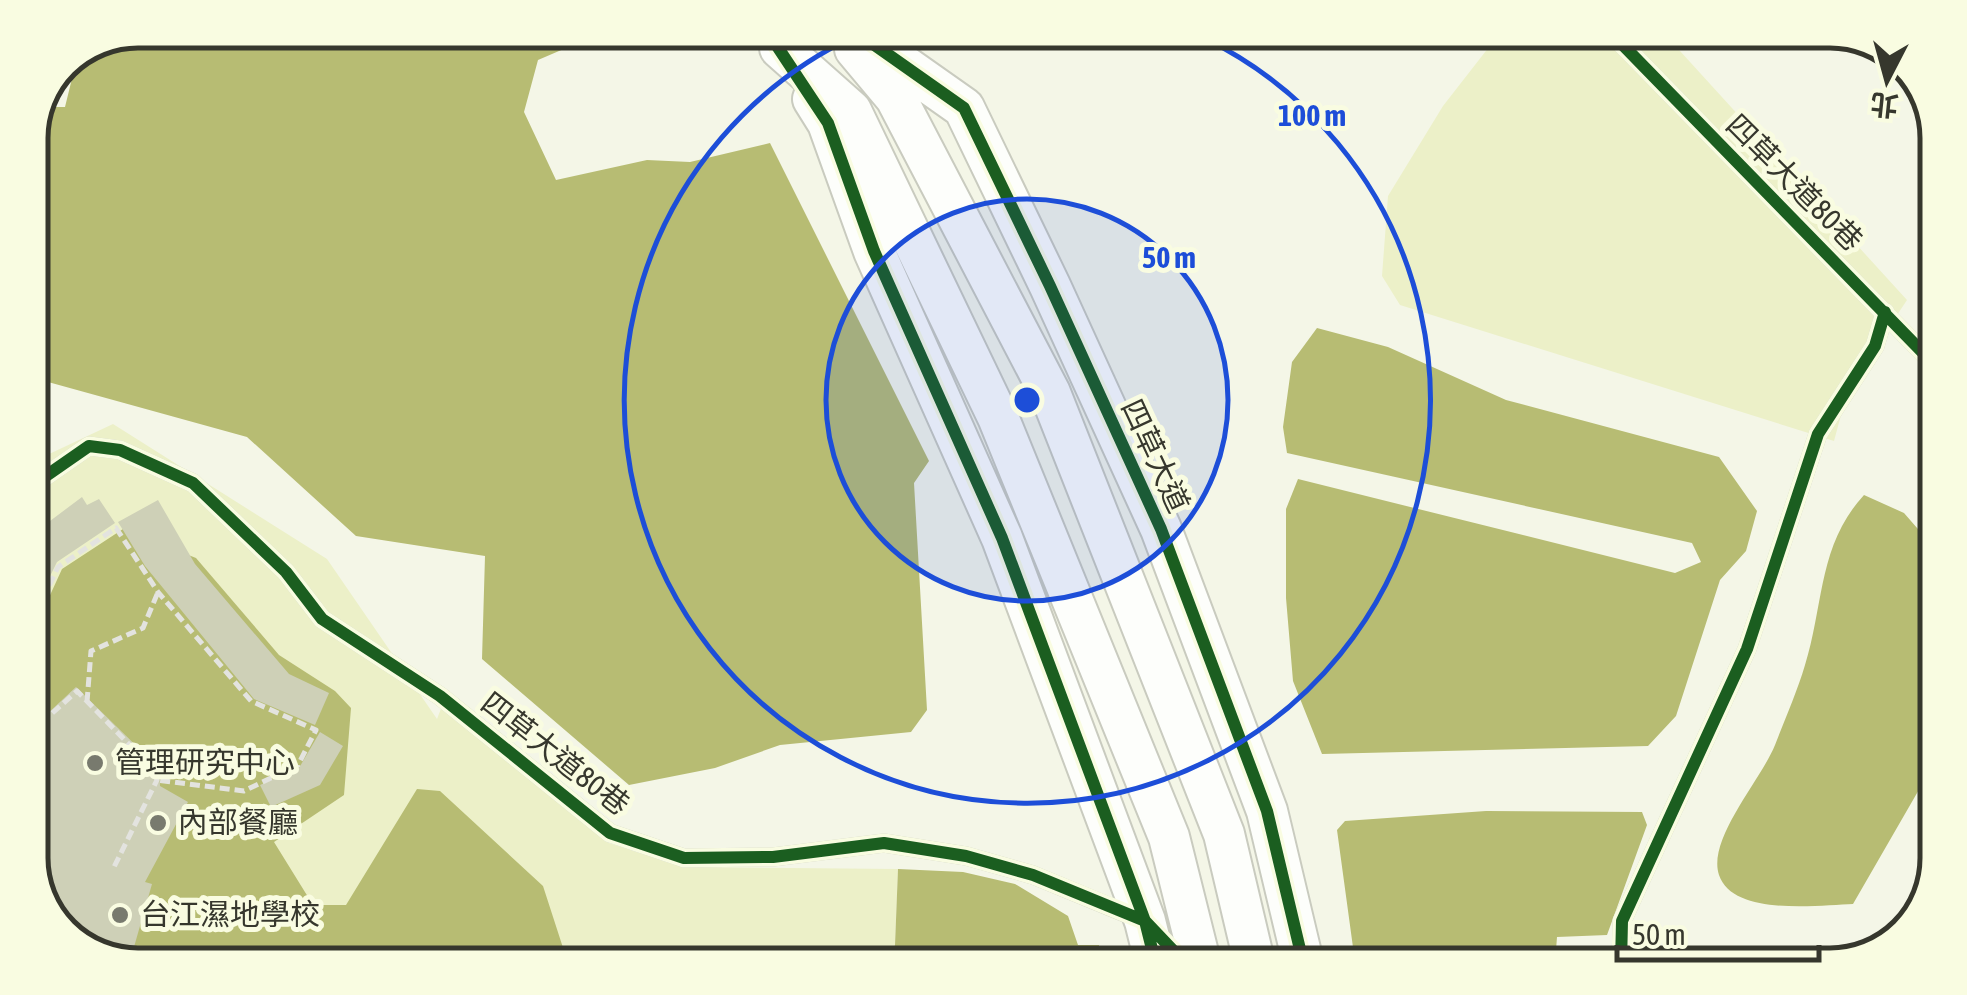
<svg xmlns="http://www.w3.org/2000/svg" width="1967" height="995" font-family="'Asap Condensed','Noto Sans TC',sans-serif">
<rect width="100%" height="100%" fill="#f4f6e7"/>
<!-- green -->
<path fill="#ecf0c8" d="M 1496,38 L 1670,40 L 1907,300 L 1848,389 L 1834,441 L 1400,305 L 1382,276 L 1388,196 L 1443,106 Z
M 113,424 L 327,559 L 437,719 L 442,706 L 609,843 L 684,867 L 898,869 L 895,945 L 889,959 L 90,954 L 48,918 L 30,865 L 30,463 Z"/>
<!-- water -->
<path fill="#b7bc73" d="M 138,30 L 601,33 L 538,60 L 524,112 L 556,180 L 647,160 L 690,162 L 770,143 L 929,461 L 914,483 L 927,710 L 911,732 L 780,745 L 715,768 L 629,785 L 482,659 L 485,556 L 356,536 L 247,437 L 30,377 L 30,131 L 41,107 L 65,107 L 78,54 Z
M 1317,328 L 1388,347 L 1506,400 L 1719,457 L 1757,511 L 1746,551 L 1720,580 L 1676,716 L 1648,746 L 1322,754 L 1293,681 L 1286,598 L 1286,509 L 1298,479 L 1675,573 L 1701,562 L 1692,543 L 1287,453 L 1283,427 L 1292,362 Z
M 1864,495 L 1904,513 L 1931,544 L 1928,774 L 1853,904 C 1820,905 1733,917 1719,875 C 1707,839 1761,780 1775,745 C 1785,719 1797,692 1805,665 C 1824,604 1818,545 1864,495 Z
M 123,529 L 196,558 L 279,655 L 335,691 L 351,708 L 344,795 L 274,842 L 313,905 L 346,905 L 417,789 L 440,791 L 543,886 L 566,957 L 90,954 L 48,918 L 30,865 L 30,639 L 62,569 Z
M 1486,811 L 1642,812 L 1647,825 L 1607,935 L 1557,937 L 1555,963 L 1355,962 L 1337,830 L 1345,821 Z
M 898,869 L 963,872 L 1015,884 L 1068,916 L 1078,945 L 1099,945 L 1100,960 L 889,959 L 895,945 Z"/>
<!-- building -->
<path fill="#ced0b7" d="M 82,497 L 87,505 L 99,499 L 115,523 L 57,562 L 30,617 L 30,536 Z
M 158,500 L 195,564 L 289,674 L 329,693 L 315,725 L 254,699 L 145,566 L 118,522 Z
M 76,687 L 159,768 L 160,786 L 188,802 L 145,882 L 152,884 L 132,954 L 90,954 L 48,918 L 30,865 L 30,730 Z
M 320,732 L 343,746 L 320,785 L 271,807 L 260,785 L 299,768 Z"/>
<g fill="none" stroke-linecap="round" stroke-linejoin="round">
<defs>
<path id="service" d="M 1617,39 L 1934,364
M 30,487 L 89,446 L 120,450 L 193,483 L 286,572 L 322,619 L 440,696 L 610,833 L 684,858 L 773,857 L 884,843 L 966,856 L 1033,875 L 1137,918
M 1621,964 L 1622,921 L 1747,649 L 1818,434 L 1875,346 L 1885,312"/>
<path id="tertiary" d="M 859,34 L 964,108 L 1050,286 L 1161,529 L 1267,811 L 1303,962
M 780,48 L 851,111 L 998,417 L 1169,837 L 1200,961
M 855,49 L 896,98 L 1050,393 L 1224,834 L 1254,961
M 813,99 L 828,123 L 874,251 L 1002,538 L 1145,921 L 1155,961"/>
</defs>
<!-- service casing -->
<use href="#service" stroke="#c9cbbf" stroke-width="19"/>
<!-- tertiary casing -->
<use href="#tertiary" stroke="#c9cbbf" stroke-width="44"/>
<!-- path -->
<path stroke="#e3e3df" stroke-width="5" stroke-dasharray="10 5" stroke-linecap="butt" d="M 30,626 L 58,567 L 116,528 L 158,592 L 251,701 L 316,730 L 298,765 L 244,791 L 157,780
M 87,702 L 91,651 L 143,628 L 158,592
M 30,733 L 77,691 L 154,770 L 157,780 L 113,869"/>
<!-- service -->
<use href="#service" stroke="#fdfefb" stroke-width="15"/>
<!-- tertiary -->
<use href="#tertiary" stroke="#fdfefb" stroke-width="40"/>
<defs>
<path id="cycleway" d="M 769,34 L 828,123 L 874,251 L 1002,538 L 1145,921 L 1155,961
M 859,34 L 964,108 L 1050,286 L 1161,529 L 1267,811 L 1303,962
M 1617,39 L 1934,364
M 30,487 L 89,446 L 120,450 L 193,483 L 286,572 L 322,619 L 440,696 L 610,833 L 684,858 L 773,857 L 884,843 L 966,856 L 1033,875 L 1145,921 L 1183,961
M 1621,964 L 1622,921 L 1747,649 L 1818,434 L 1875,346 L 1885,312"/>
</defs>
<!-- cycleway casing -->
<use href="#cycleway" stroke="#f9fce1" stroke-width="19"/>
<!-- cycleway -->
<use href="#cycleway" stroke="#1b5e20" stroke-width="12"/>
</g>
<!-- distance rings -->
<circle cx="1027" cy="400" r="201" fill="#1d4ed8" fill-opacity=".12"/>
<g fill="none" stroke="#1d4ed8" stroke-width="5">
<circle cx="1027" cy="400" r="201"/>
<path d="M1204 38A403 403 0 1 1 857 35"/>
</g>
<!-- markers -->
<g fill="#787a6e" stroke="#f9fce1" stroke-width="4">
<circle cx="95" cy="763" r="10"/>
<circle cx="158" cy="823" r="10"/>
<circle cx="120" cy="915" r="10"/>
</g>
<g text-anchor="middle" stroke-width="10" stroke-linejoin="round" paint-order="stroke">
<!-- street labels -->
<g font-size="30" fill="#36372d" stroke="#f9fce1">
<text transform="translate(1794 183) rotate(45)" y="10">四草大道80巷</text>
<text transform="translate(1155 456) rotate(65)" y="10">四草大道</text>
<text transform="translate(555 754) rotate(38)" y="10">四草大道80巷</text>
</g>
<!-- poi labels -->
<g font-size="30" fill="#36372d" stroke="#f9fce1" text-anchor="start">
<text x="115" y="773">管理研究中心</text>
<text x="178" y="833">內部餐廳</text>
<text x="140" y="925">台江濕地學校</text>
</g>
</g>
<!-- crop -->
<path d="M0 0H1967V995H0ZM138 48H1830A90 90 0 0 1 1920 138V858A90 90 0 0 1 1830 948H138A90 90 0 0 1 48 858V138A90 90 0 0 1 138 48Z" fill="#f9fce1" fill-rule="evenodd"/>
<path fill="none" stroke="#36372d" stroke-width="5" d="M138 48H1830A90 90 0 0 1 1920 138V858A90 90 0 0 1 1830 948H138A90 90 0 0 1 48 858V138A90 90 0 0 1 138 48Z"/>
<circle cx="1027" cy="400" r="15" fill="#1d4ed8" stroke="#f9fce1" stroke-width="5"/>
<g font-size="30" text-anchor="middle" font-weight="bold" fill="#1d4ed8" stroke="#f9fce1" stroke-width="10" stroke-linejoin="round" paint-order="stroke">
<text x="1312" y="126">100 m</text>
<text x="1169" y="268">50 m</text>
</g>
<!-- north arrow -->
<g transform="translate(1887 80) rotate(186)" stroke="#f9fce1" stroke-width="8" paint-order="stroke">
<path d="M0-8L18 38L0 25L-18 38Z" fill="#36372d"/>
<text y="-15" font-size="28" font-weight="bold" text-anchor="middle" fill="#36372d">北</text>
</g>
<!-- scale -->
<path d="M1617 945v15h202v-15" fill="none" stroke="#36372d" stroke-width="5"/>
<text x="1632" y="945" font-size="30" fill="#36372d" stroke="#f9fce1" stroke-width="8" paint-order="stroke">50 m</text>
</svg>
